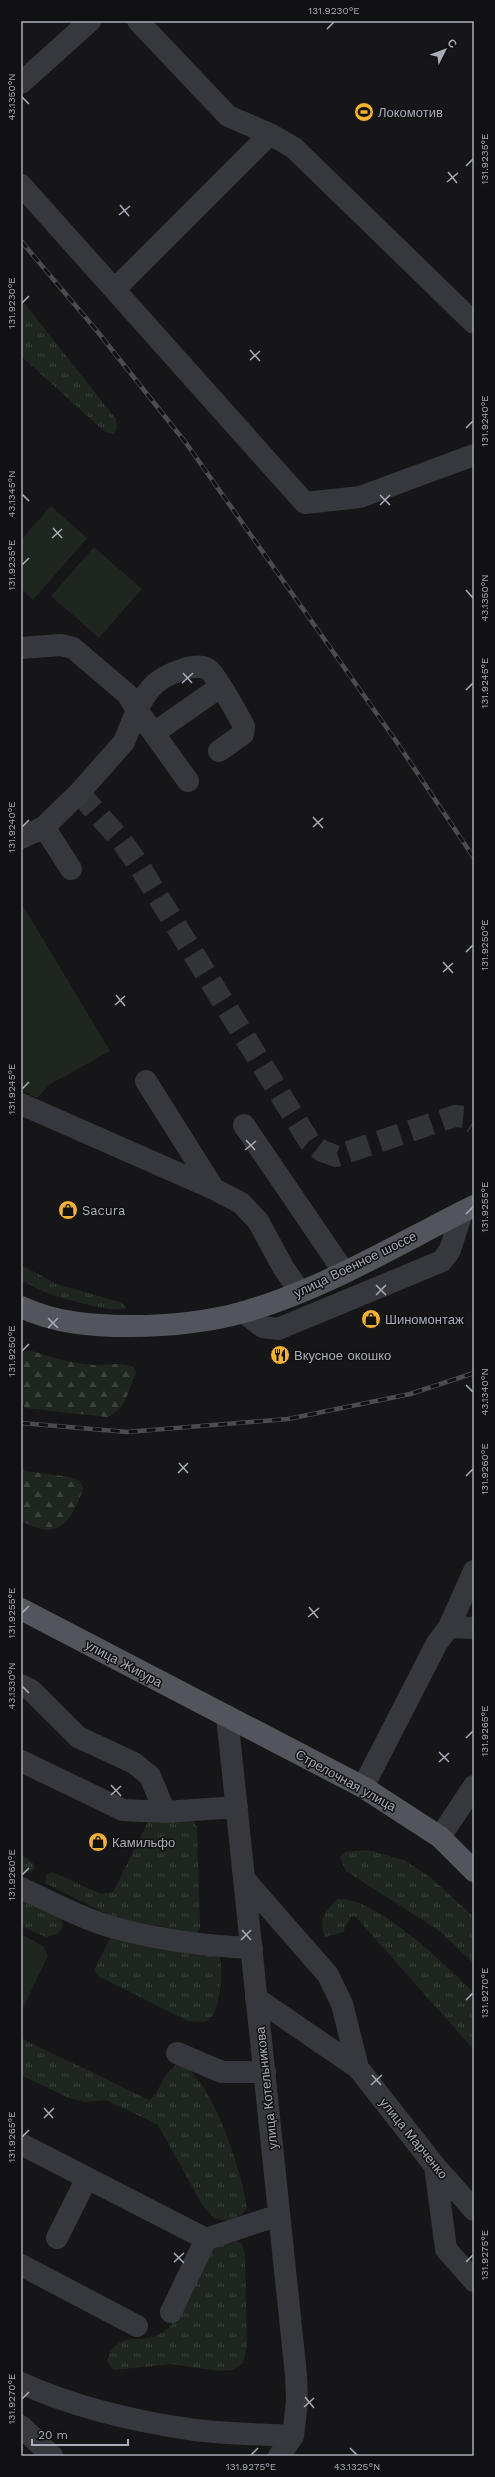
<svg xmlns="http://www.w3.org/2000/svg" width="495" height="2477" font-family="'Work Sans',sans-serif">
<defs>
<pattern id="grass-tufts" width="24" height="20" patternUnits="userSpaceOnUse"><rect width="24" height="20" fill="#1e261f"/><path d="M3 7l-1-3M5 7V3M7 7l1-3M15 17l-1-3M17 17v-4M19 17l1-3" fill="none" stroke="#3c433d"/></pattern>
<pattern id="forest-firs" width="22" height="20" patternUnits="userSpaceOnUse"><rect width="22" height="20" fill="#1e261f"/><path d="M5 1l3.5 6h-7zM16 11l3.5 6h-7z" fill="#3c433d"/></pattern>
</defs>
<rect width="100%" height="100%" fill="#161618"/>
<!-- grass -->
<path fill="url(#grass-tufts)" d="M 21,299 L 116,419 L 117,428 L 114,434 L 105,432 L 21,356 Z
M 21,1265 L 57,1284 L 123,1303 L 126,1308 C 116,1314 65,1299 52,1295 C 42,1291 31,1285 21,1280 Z
M 152,1819 L 194,1821 L 197,1827 L 200,1928 L 196,1933 L 115,1918 L 45,1883 L 46,1875 L 52,1872 L 101,1894 L 113,1892 L 147,1824 Z
M 368,1850 L 404,1860 L 430,1877 L 474,1917 L 474,1964 L 438,1930 L 346,1871 L 340,1857 L 345,1852 Z
M 21,1854 L 34,1864 L 35,1868 L 30,1873 L 21,1872 Z
M 21,1897 L 61,1918 L 63,1926 L 58,1934 L 46,1937 L 21,1926 Z
M 337,1899 C 376,1896 447,1966 474,1993 L 474,2050 L 355,1916 L 351,1917 L 343,1932 L 325,1937 C 318,1917 324,1914 337,1899 Z
M 111,1936 L 219,1957 C 225,1966 219,2006 213,2015 C 211,2018 208,2020 205,2022 L 188,2021 L 98,1976 L 94,1970 Z
M 21,2038 L 149,2100 C 163,2090 161,2072 179,2064 C 212,2075 243,2176 247,2208 C 238,2221 231,2221 215,2219 L 203,2206 L 158,2125 L 106,2100 L 86,2102 L 69,2098 L 21,2075 Z
M 237,2241 L 241,2243 L 245,2253 L 247,2346 L 243,2363 L 233,2370 L 218,2371 L 171,2364 L 114,2370 C 109,2365 106,2360 109,2354 C 124,2329 142,2346 163,2332 C 183,2320 202,2268 213,2245 Z"/>
<!-- forest -->
<path fill="url(#forest-firs)" d="M 29,1350 C 50,1357 71,1363 93,1365 C 106,1366 122,1361 134,1367 L 136,1372 C 129,1389 126,1410 107,1417 L 26,1408 L 21,1403 L 21,1352 Z
M 21,1467 L 25,1471 L 70,1477 L 80,1481 L 83,1488 C 72,1522 57,1543 21,1520 Z"/>
<!-- park -->
<path fill="#1e261f" d="M 51,506 L 87,538 L 33,600 L 21,589 L 21,540 Z
M 94,547 L 142,589 L 99,638 L 51,596 Z
M 22,904 L 110,1051 L 49,1085 L 37,1098 L 21,1090 Z
M 21,1934 L 43,1946 L 48,1956 L 21,2012 Z"/>
<g fill="none" stroke-linecap="round" stroke-linejoin="round">
<!-- minor-tunnel -->
<path stroke="#333438" stroke-width="22" stroke-dasharray="22 11" stroke-linecap="butt" d="M 79,793 L 121,840 L 138,864 L 309,1141 L 322,1151 L 336,1156 L 455,1116 L 465,1117 L 474,1123"/>
<!-- minor -->
<path stroke="#37383d" stroke-width="22" d="M 138,21 L 228,116 L 270,134 L 294,148 L 474,323
M 21,83 L 90,21
M 21,185 L 305,503 L 360,497 L 474,455
M 115,289 L 270,134
M 21,648 L 61,645 L 73,648 L 127,694 L 137,710 L 124,742 L 79,793 L 44,827 L 21,838
M 154,733 L 220,687
M 188,781 L 137,710 C 142,700 147,691 155,684 C 165,675 199,659 210,671 C 220,681 236,712 244,726 L 243,734 L 219,751
M 44,827 L 71,869
M 146,1081 L 214,1189 L 241,1203 L 258,1221 L 283,1267 L 300,1292
M 21,1104 L 214,1189
M 244,1125 L 344,1272
M 243,1312 L 263,1327 L 278,1329 L 442,1261 L 450,1250 L 462,1212
M 449,1627 L 474,1628
M 21,1685 L 31,1690 L 78,1737 L 134,1763 L 150,1776 L 165,1812
M 227,1716 L 296,2375 L 297,2402 L 293,2436 L 279,2456
M 21,1761 L 123,1810 L 165,1812 L 237,1807
M 363,1787 L 437,1643 L 449,1627 L 474,1571
M 440,1837 L 474,1786
M 245,1880 L 328,1975 L 342,2004 L 358,2068
M 21,1888 C 49,1901 78,1917 108,1926 C 154,1939 204,1946 252,1948
M 256,1998 L 358,2068 L 435,2166 L 474,2210
M 177,2053 L 222,2072 L 265,2072
M 21,2144 L 206,2239 L 279,2215
M 435,2166 L 446,2249 L 474,2281
M 57,2238 L 87,2178
M 21,2265 L 137,2326
M 171,2312 L 206,2239
M 21,2383 C 74,2407 138,2422 195,2430 C 227,2434 261,2434 293,2436
M 21,2426 L 52,2456"/>
<!-- major -->
<path stroke="#53555c" stroke-width="22" d="M 21,1307 C 55,1323 92,1326 130,1326 C 167,1326 208,1322 244,1312 C 325,1289 399,1243 474,1206
M 21,1609 L 363,1787 L 440,1837 L 474,1871"/>
<defs>
<path id="rail" d="M 21,241 L 97,331 L 186,443 L 396,741 L 474,858
M 21,1423 L 127,1432 L 288,1419 L 410,1394 L 474,1373"/>
</defs>
<!-- rail casing -->
<use href="#rail" stroke="#4a4c52" stroke-width="4.5"/>
<!-- rail -->
<use href="#rail" stroke="#111113" stroke-width="3" stroke-dasharray="9" stroke-linecap="butt"/>
</g>
<!-- ticks -->
<path fill="none" stroke="#a8adb8" stroke-width="1.5" d="M 327,29 L 334,22M 22,97 L 29,104M 466,166 L 473,159M 448,172 L 457,183M 447,182 L 458,173M 120,205 L 129,216M 119,215 L 130,206M 22,303 L 29,296M 250,350 L 260,361M 250,360 L 260,351M 466,428 L 473,421M 22,494 L 29,501M 380,495 L 390,505M 380,505 L 390,495M 53,528 L 62,538M 52,538 L 62,529M 22,565 L 29,558M 466,590 L 473,598M 183,673 L 192,683M 182,683 L 193,673M 466,690 L 473,683M 313,817 L 323,828M 22,827 L 29,820M 313,827 L 323,818M 466,952 L 473,945M 443,962 L 453,973M 443,972 L 453,963M 116,995 L 125,1006M 115,1005 L 125,996M 22,1089 L 29,1082M 246,1140 L 255,1150M 245,1150 L 256,1141M 466,1214 L 473,1207M 376,1285 L 386,1295M 376,1295 L 386,1285M 48,1318 L 58,1328M 48,1328 L 58,1318M 22,1351 L 29,1344M 466,1385 L 473,1392M 179,1463 L 188,1473M 178,1473 L 188,1463M 466,1476 L 473,1469M 309,1607 L 318,1618M 22,1613 L 29,1606M 308,1617 L 319,1608M 22,1686 L 29,1693M 466,1738 L 473,1731M 439,1752 L 449,1762M 439,1762 L 449,1753M 111,1785 L 121,1796M 111,1795 L 121,1786M 22,1875 L 29,1868M 242,1930 L 251,1940M 241,1940 L 251,1930M 466,2000 L 473,1993M 372,2075 L 381,2085M 371,2085 L 382,2075M 44,2108 L 53,2118M 44,2118 L 54,2108M 22,2137 L 29,2130M 174,2253 L 184,2263M 174,2262 L 184,2253M 466,2262 L 473,2255M 305,2397 L 314,2408M 22,2399 L 29,2392M 304,2407 L 314,2398M 350,2448 L 357,2455M 251,2455 L 258,2448"/>
<!-- icons -->
<defs>
<symbol id="stadium-disc" viewBox="-11 -11 22 22"><circle r="9.5" fill="#f2b134" stroke="#111113"/><path d="M0-5a6.5 5 0 1 0 0 10a6.5 5 0 1 0 0-10ZM-3.5-1.8h7v3.6h-7Z" fill="#111"/></symbol>
<symbol id="shop-disc" viewBox="-11 -11 22 22"><circle r="9.5" fill="#f2b134" stroke="#111113"/><path d="M-5-2.5h2.3a2.7 3.5 0 0 1 5.4 0H5L5.5 6h-11ZM-1.5-2.5h3a1.5 2.3 0 0 0-3 0Z" fill="#111"/></symbol>
<symbol id="restaurant-disc" viewBox="-11 -11 22 22"><circle r="9.5" fill="#f2b134" stroke="#111113"/><path d="M-5-6h1v4h1v-4h1v4h1v-4h1v5L-1.5 .5V6h-2V.5L-5-1ZM5-6V6H3V1.5H1.5Q1.5-4 5-6Z" fill="#111"/></symbol>
</defs>
<g fill-rule="evenodd">
<use href="#stadium-disc" x="353" y="101" width="22" height="22"/>
<use href="#shop-disc" x="57" y="1199" width="22" height="22"/>
<use href="#shop-disc" x="360" y="1308" width="22" height="22"/>
<use href="#restaurant-disc" x="269" y="1344" width="22" height="22"/>
<use href="#shop-disc" x="87" y="1831" width="22" height="22"/>
</g>
<g text-anchor="middle" stroke-width="3" stroke-linejoin="round" paint-order="stroke">
<!-- poi labels -->
<g font-size="13" fill="#a8adb8" stroke="#111113" text-anchor="start">
<text x="378" y="117">Локомотив</text>
<text x="82" y="1215">Sacura</text>
<text x="385" y="1324">Шиномонтаж</text>
<text x="294" y="1360">Вкусное окошко</text>
<text x="112" y="1847">Камильфо</text>
</g>
<!-- street labels -->
<g font-size="13" fill="#a8adb8" stroke="#111113">
<text transform="translate(355 1264) rotate(-26)" y="5">улица Военное шоссе</text>
<text transform="translate(124 1663) rotate(28)" y="5">улица Жигура</text>
<text transform="translate(346 1780) rotate(29)" y="5">Стрелочная улица</text>
<text transform="translate(266 2088) rotate(-96)" y="5">улица Котельникова</text>
<text transform="translate(414 2138) rotate(51)" y="5">улица Марченко</text>
</g>
</g>
<!-- border -->
<rect width="495" height="2477" fill="none" stroke="#111113" stroke-width="44"/>
<!-- north arrow -->
<g transform="translate(445 50) rotate(48)" stroke="#111113" stroke-width="3" paint-order="stroke">
<path d="M0-3L7 15L0 10L-7 15Z" fill="#a8adb8"/>
<text y="-6" font-size="11" font-weight="bold" text-anchor="middle" fill="#a8adb8">С</text>
</g>
<!-- scale -->
<path d="M32 2439v6h96v-6" fill="none" stroke="#a8adb8" stroke-width="2"/>
<text x="38" y="2439" font-size="12" fill="#a8adb8" stroke="#111113" stroke-width="3" paint-order="stroke">20 m</text>
<rect x="22" y="22" width="451" height="2433" fill="none" stroke="#a8adb8" stroke-width="1.5"/>
<g font-size="10" text-anchor="middle" fill="#a8adb8">
<text x="334" y="14">131.9230°E</text>
<text transform="translate(11 97) rotate(-90)" y="4">43.1350°N</text>
<text transform="translate(484 159) rotate(-90)" y="4">131.9235°E</text>
<text transform="translate(11 303) rotate(-90)" y="4">131.9230°E</text>
<text transform="translate(484 421) rotate(-90)" y="4">131.9240°E</text>
<text transform="translate(11 494) rotate(-90)" y="4">43.1345°N</text>
<text transform="translate(11 565) rotate(-90)" y="4">131.9235°E</text>
<text transform="translate(484 598) rotate(-90)" y="4">43.1350°N</text>
<text transform="translate(484 683) rotate(-90)" y="4">131.9245°E</text>
<text transform="translate(11 827) rotate(-90)" y="4">131.9240°E</text>
<text transform="translate(484 945) rotate(-90)" y="4">131.9250°E</text>
<text transform="translate(11 1089) rotate(-90)" y="4">131.9245°E</text>
<text transform="translate(484 1207) rotate(-90)" y="4">131.9255°E</text>
<text transform="translate(11 1351) rotate(-90)" y="4">131.9250°E</text>
<text transform="translate(484 1392) rotate(-90)" y="4">43.1340°N</text>
<text transform="translate(484 1469) rotate(-90)" y="4">131.9260°E</text>
<text transform="translate(11 1613) rotate(-90)" y="4">131.9255°E</text>
<text transform="translate(11 1686) rotate(-90)" y="4">43.1330°N</text>
<text transform="translate(484 1731) rotate(-90)" y="4">131.9265°E</text>
<text transform="translate(11 1875) rotate(-90)" y="4">131.9260°E</text>
<text transform="translate(484 1993) rotate(-90)" y="4">131.9270°E</text>
<text transform="translate(11 2137) rotate(-90)" y="4">131.9265°E</text>
<text transform="translate(484 2255) rotate(-90)" y="4">131.9275°E</text>
<text transform="translate(11 2399) rotate(-90)" y="4">131.9270°E</text>
<text x="251" y="2470">131.9275°E</text>
<text x="357" y="2470">43.1325°N</text>
</g>
</svg>
